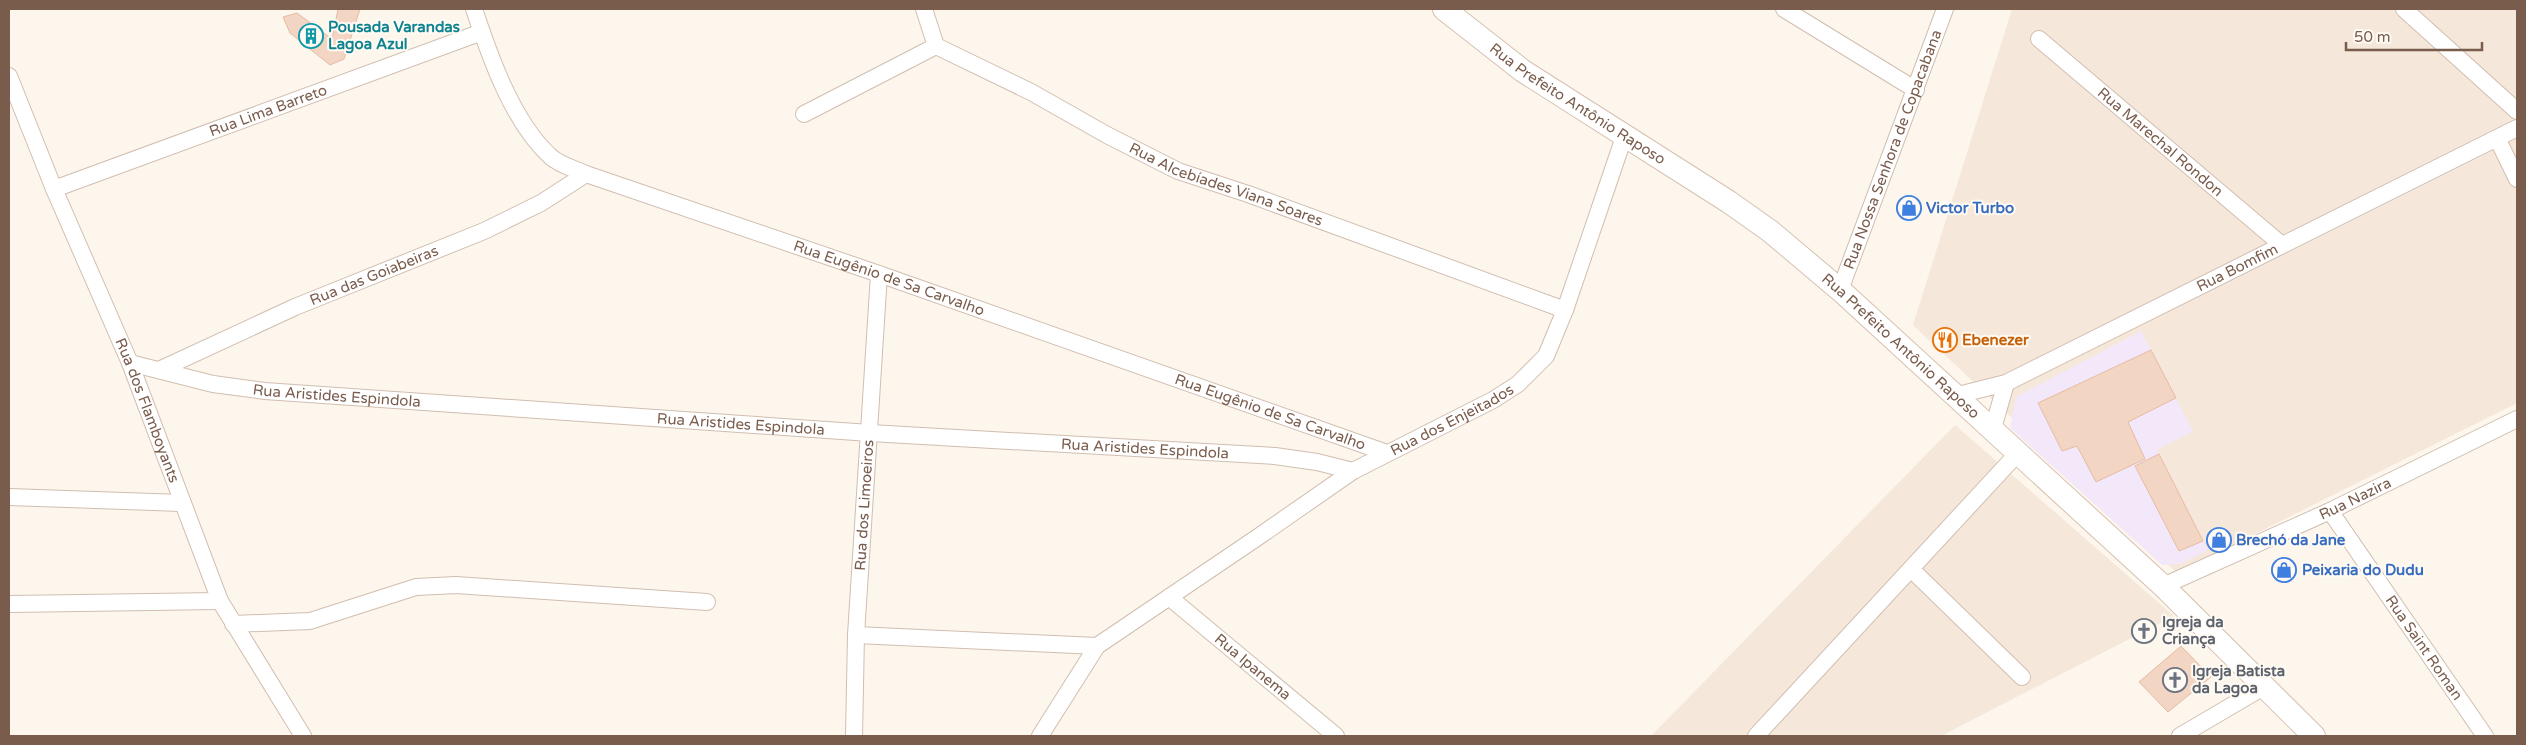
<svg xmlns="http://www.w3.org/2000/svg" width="2526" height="745" font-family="'Varela Round',sans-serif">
<rect width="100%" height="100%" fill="#fdf6ec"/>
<!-- residential -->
<path fill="#f5e8da" d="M 2012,9 L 2517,9 L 2517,403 L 2177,573 L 1913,325 Z
M 1955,425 L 2174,616 L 1941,736 L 1651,736 Z"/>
<!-- education -->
<path fill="#f3e8fa" d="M 2141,331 L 2193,431 L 2157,450 L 2208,550 L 2180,564 L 2162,565 L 2010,428 L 2016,397 Z"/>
<!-- building -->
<path fill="#f3d5c3" stroke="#e6bba3" d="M 338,9 L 360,9 L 344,59 L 330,65 L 290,33 L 283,17 L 297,13 L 332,39 Z
M 2151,350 L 2176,398 L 2128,422 L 2145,459 L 2096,482 L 2077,446 L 2062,451 L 2038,403 Z
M 2159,454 L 2203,541 L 2179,551 L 2135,466 Z
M 2181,646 L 2211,677 L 2168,712 L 2139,682 Z"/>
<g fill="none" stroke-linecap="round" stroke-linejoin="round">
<defs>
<g id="street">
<path id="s1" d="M 474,9 C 490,57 513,123 551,157 C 560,165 575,169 586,174 L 879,274 L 1387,453"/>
<path id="s2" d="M 924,9 L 936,46 L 1031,92 L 1107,135 L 1178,171 L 1248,194 L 1565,310"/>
<path d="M 1784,9 L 1916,90"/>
<path d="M 2404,9 L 2517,111"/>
<path id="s3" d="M 2039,39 L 2282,245"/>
<path id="s4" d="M 9,76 L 54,189 L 130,363 L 220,601 L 303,736"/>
<path d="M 804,114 L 936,46"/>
<path d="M 2497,138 L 2517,179"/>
<path id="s5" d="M 54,189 L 482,32"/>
<path id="s6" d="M 1840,290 L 1945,9"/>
<path id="s7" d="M 130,363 L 213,384 L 265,391 L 870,433 L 1275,456 L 1317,462 L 1353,471"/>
<path id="s8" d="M 159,370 L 295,307 L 484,231 L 541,203 L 586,174"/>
<path id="s9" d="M 1954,396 L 2006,383 L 2517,128"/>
<path d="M 1992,432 L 2006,383"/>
<path d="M 9,497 L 182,503"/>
<path id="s10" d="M 2330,511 L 2485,736"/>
<path d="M 1911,569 L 2022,677"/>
<path id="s11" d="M 2163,586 L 2330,511 L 2517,419"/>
<path id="s12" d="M 1169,597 L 1336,736"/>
<path d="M 9,604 L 220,601"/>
<path d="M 233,624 L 310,621 L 416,587 L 456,585 L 707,602"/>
<path d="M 856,635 L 1097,646"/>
<path id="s13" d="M 854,736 L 856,635 L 879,274"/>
<path id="s14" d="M 1040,736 L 1097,646 L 1258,537 L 1353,471 L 1493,400 L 1518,384 L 1546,356 L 1565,310 L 1624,137"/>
<path d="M 1756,736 L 2017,454"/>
<path d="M 2180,736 L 2265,686"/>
</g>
<g id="secondary">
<path id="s15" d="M 1444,9 L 1523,71 L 1729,202 L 1770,231 L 1840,290 L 2163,586 L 2314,736"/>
</g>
</defs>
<!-- street casing -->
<use href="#street" stroke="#d1beb0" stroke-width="18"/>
<!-- secondary casing -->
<use href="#secondary" stroke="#d6c0b0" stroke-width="24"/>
<!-- street -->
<use href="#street" stroke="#fff" stroke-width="16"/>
<!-- secondary -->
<use href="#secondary" stroke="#fff" stroke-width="22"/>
</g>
<!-- icons -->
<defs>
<symbol id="building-ring" viewBox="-11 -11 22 22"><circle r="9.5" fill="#fffaf3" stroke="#0f9aa8" stroke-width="1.5"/><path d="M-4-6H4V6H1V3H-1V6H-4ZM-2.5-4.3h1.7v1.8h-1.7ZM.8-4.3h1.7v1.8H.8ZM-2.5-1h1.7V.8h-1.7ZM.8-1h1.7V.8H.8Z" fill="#0f9aa8"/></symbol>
<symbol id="shop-ring" viewBox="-11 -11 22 22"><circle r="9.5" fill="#fffaf3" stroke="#3f7fe0" stroke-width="1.5"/><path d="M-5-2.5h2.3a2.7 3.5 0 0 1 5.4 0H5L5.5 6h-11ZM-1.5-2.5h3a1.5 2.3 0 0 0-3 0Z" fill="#3f7fe0"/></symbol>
<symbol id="restaurant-ring" viewBox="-11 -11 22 22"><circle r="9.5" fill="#fffaf3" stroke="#e8710a" stroke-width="1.5"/><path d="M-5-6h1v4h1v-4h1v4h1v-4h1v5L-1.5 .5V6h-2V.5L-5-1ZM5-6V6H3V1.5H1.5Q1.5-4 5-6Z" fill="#e8710a"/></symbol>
<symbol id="church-ring" viewBox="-11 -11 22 22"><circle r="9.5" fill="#fffaf3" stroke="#6b7280" stroke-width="1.5"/><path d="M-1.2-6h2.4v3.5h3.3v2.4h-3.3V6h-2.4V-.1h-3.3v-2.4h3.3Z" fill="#6b7280"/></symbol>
</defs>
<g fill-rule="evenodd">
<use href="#building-ring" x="297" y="22" width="28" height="28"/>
<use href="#shop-ring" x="1895" y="194" width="28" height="28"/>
<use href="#restaurant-ring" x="1931" y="326" width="28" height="28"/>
<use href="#shop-ring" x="2205" y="526" width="28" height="28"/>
<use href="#shop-ring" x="2270" y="556" width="28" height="28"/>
<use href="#church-ring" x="2130" y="617" width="28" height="28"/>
<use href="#church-ring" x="2161" y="666" width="28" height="28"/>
</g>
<g text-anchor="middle" stroke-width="4" stroke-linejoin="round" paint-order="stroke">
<!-- culture labels -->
<g font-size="15" font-weight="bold" fill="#0d838f" stroke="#fffaf3" text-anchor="start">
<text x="328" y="32">Pousada Varandas<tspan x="328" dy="17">Lagoa Azul</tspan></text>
</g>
<!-- street labels -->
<g font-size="15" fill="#7a5c4d" stroke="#fffaf3">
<text dy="5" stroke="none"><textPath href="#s15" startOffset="164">Rua Prefeito Antônio Raposo</textPath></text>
<text dy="5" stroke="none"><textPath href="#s5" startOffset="228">Rua Lima Barreto</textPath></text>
<text dy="5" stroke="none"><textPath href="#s3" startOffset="159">Rua Marechal Rondon</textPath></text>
<text dy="5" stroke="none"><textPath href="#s6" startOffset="150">Rua Nossa Senhora de Copacabana</textPath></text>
<text dy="5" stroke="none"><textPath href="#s2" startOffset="361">Rua Alcebíades Viana Soares</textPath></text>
<text dy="5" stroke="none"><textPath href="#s9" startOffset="312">Rua Bomfim</textPath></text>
<text dy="5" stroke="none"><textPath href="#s8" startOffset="235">Rua das Goiabeiras</textPath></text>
<text dy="5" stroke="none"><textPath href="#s1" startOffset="528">Rua Eugênio de Sa Carvalho</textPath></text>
<text dy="5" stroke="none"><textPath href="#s15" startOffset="569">Rua Prefeito Antônio Raposo</textPath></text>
<text dy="5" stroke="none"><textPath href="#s7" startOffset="210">Rua Aristides Espindola</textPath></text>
<text dy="5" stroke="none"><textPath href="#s4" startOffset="362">Rua dos Flamboyants</textPath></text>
<text dy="5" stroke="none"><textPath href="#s1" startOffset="932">Rua Eugênio de Sa Carvalho</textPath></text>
<text dy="5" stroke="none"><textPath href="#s14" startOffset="528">Rua dos Enjeitados</textPath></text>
<text dy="5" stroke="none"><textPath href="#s7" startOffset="615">Rua Aristides Espindola</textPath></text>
<text dy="5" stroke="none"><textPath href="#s7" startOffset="1020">Rua Aristides Espindola</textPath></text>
<text dy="5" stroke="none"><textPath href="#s11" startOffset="211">Rua Nazira</textPath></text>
<text dy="5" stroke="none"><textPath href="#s13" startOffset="231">Rua dos Limoeiros</textPath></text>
<text dy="5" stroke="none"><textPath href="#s10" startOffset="166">Rua Saint Roman</textPath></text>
<text dy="5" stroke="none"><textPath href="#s12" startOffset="109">Rua Ipanema</textPath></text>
</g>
<!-- shop labels -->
<g font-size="15" font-weight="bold" fill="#366cbe" stroke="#fffaf3" text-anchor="start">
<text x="1926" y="213">Victor Turbo</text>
<text x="2236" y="545">Brechó da Jane</text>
<text x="2302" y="575">Peixaria do Dudu</text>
</g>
<!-- food labels -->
<g font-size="15" font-weight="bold" fill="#c56008" stroke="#fffaf3" text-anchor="start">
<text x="1962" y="345">Ebenezer</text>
</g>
<!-- worship labels -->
<g font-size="15" font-weight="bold" fill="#5b616d" stroke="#fffaf3" text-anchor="start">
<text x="2162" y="627">Igreja da<tspan x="2162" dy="17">Criança</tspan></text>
<text x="2192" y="676">Igreja Batista<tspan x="2192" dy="17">da Lagoa</tspan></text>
</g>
</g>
<!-- border -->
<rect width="2526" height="745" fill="none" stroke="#7a5c4d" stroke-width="20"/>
<!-- scale -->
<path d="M2346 42v8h136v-8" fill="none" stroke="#7a5c4d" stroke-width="2.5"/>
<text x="2354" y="42" font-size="15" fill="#7a5c4d" stroke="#fffaf3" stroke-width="4" paint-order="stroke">50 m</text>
</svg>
